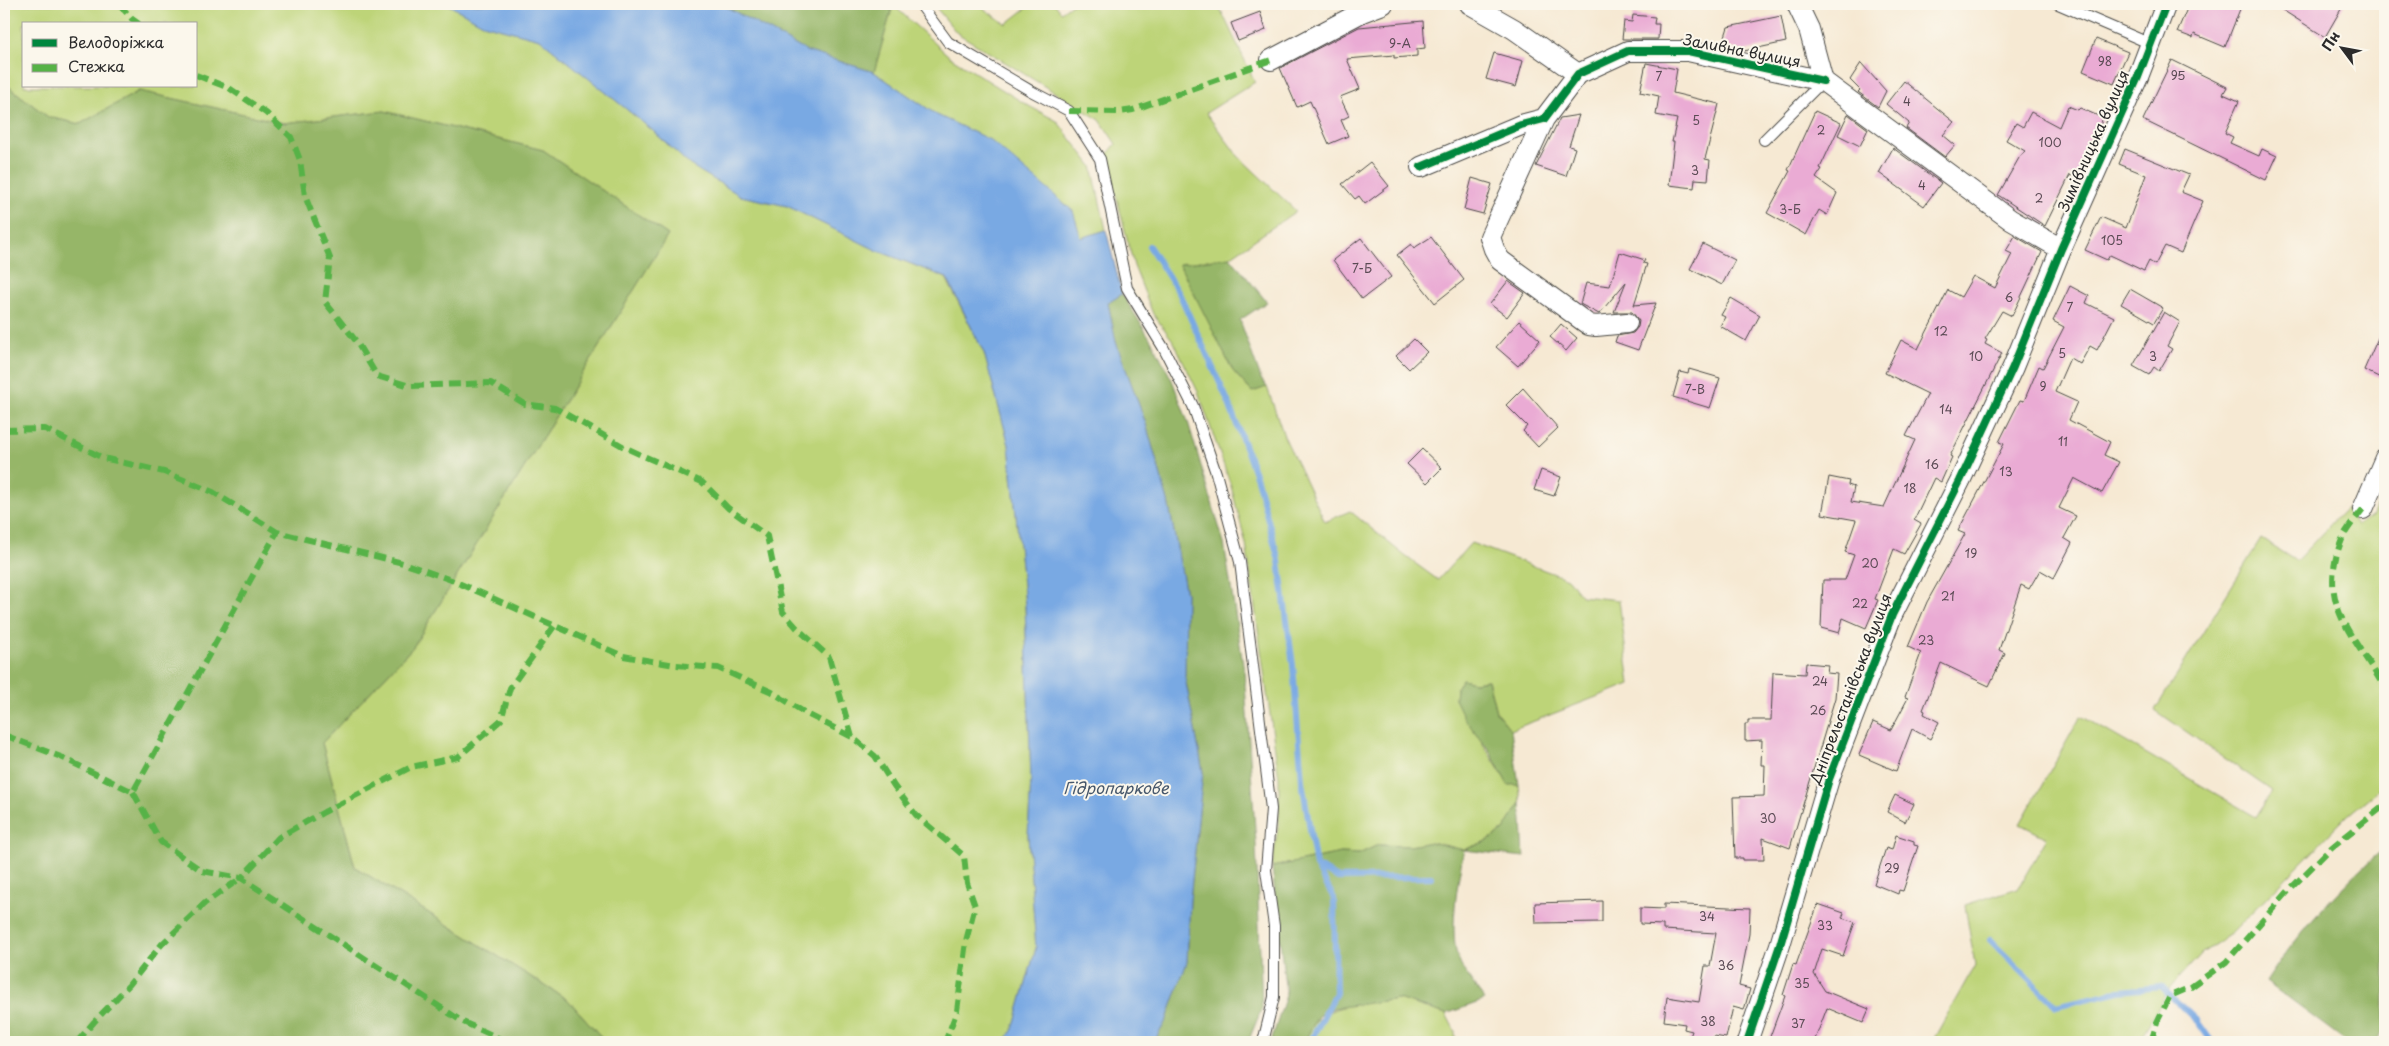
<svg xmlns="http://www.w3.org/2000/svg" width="2389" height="1046" font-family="'Playpen Sans',sans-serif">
<rect width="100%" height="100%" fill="#fbf7ec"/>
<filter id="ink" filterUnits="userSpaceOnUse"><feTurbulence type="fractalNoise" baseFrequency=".02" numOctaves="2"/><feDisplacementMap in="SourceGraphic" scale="10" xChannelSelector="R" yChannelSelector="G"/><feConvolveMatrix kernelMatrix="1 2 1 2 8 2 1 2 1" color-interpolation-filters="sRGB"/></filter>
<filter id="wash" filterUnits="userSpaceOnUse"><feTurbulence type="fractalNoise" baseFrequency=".0096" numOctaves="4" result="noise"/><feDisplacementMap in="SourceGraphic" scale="20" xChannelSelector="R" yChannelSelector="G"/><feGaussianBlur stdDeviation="1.12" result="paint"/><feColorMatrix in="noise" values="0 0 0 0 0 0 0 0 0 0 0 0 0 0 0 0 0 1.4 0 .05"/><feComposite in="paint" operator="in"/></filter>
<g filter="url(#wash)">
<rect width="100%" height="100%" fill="#f6e9d3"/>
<!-- green -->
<path fill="#bdd478" stroke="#748052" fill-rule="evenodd" d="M 4,4 L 447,4 L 483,24 L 540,39 L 652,130 L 690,165 L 741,196 L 787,206 L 876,250 L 946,278 L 984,353 L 1009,445 L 1025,605 L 1031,779 L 1028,836 L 1036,948 L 1013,1029 L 1005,1042 L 606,1042 L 568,1000 L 355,867 L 322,743 L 413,647 L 668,235 L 543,150 L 384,111 L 284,123 L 139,91 L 80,124 L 48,117 L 4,83 ZM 24,24 L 196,24 L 196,86 L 24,86 Z
M 933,4 L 977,4 L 1006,24 L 1032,4 L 1055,4 L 1061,12 L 1072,4 L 1218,4 L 1255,82 L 1206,113 L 1238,156 L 1296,211 L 1230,257 L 1180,264 L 1233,371 L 1252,392 L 1267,387 L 1284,436 L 1325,522 L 1350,511 L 1405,556 L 1438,580 L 1471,543 L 1568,579 L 1581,596 L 1619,600 L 1630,684 L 1511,730 L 1496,712 L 1488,680 L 1474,682 L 1462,679 L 1456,689 L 1455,699 L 1508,784 L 1519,785 L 1521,803 L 1504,830 L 1487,841 L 1463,850 L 1431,842 L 1410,846 L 1378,845 L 1359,854 L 1341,853 L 1272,867 L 1279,821 L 1279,778 L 1246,544 L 1231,486 L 1199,394 L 1174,342 L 1153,314 L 1134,266 L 1106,156 L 1116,144 L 1100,120 L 957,33 Z
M 893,5 L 950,57 L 1027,105 L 1057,121 L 1092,166 L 1106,230 L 1081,238 L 990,140 L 937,115 L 874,72 Z
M 2385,481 L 2385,784 L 2348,815 L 2232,933 L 2202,953 L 2170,988 L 2138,1042 L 1932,1042 L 1975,965 L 1965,905 L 2018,888 L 2047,838 L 2020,824 L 2081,716 L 2256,817 L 2272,791 L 2155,710 L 2261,539 L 2296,561 L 2346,508 L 2357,526 L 2373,515 Z
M 1398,999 L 1446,1014 L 1455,1031 L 1455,1042 L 1304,1042 C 1317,1000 1361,1005 1398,999 Z"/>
<!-- forest -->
<path fill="#96b668" stroke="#60704a" d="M 721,4 L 893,4 L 893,5 L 874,72 L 806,51 Z
M 4,83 L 48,117 L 80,124 L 139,91 L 284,123 L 384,111 L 543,150 L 668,235 L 413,647 L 322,743 L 355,867 L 568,1000 L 606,1042 L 4,1042 Z
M 1230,257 L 1267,302 L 1240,320 L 1261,379 L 1267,387 L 1252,392 L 1233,371 L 1179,264 Z
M 1122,294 L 1153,343 L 1172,380 L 1188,422 L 1224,543 L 1244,670 L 1256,843 L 1262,1008 L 1248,1042 L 1154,1042 L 1167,1019 L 1187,962 L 1190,900 L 1203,772 L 1185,677 L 1186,594 L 1168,501 L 1146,424 L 1116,342 L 1108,303 Z
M 1462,679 L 1474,682 L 1488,680 L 1496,712 L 1511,730 L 1519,785 L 1508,785 L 1489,750 L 1464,718 L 1455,699 L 1456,689 Z
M 1521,803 L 1524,857 L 1464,850 C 1458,877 1448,936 1459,961 C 1465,975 1476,988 1485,1000 L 1446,1014 L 1398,999 L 1334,1008 L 1318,1016 L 1304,1042 L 1271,1042 L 1286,995 L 1272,867 L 1341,853 L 1359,854 L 1378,845 L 1410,846 L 1431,842 L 1464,850 L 1487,841 L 1504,830 Z
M 2385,848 L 2385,1030 L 2376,1042 L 2347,1042 L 2266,982 C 2294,938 2344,881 2385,848 Z"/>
<!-- water -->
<path fill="#79a9e3" stroke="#526a87" d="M 447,4 L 721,4 L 806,51 L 874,72 L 937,115 L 990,140 L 1073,211 L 1081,238 L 1106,230 L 1122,294 L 1108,303 L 1116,342 L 1146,424 L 1168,501 L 1186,594 L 1185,677 L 1203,772 L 1190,900 L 1187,962 L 1167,1019 L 1154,1042 L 1005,1042 L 1013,1029 L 1036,948 L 1028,836 L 1031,779 L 1025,605 L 1009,445 L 984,353 L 947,278 L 876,250 L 787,206 L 741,196 L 690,165 L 652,130 L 540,39 L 483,24 Z"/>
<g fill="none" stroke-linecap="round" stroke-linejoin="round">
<!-- stream -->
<path stroke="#79a9e3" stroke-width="6" d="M 1149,246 L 1179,293 L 1228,401 L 1257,479 L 1279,561 L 1293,665 L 1302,781 L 1316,866 L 1334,898 L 1336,993 L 1310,1042
M 1318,867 L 1338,878 L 1431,877
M 1990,940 L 2056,1006 L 2120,991 L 2161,987 L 2197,1021 L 2212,1042"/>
</g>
<g id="blocks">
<!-- building -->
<path fill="#eaabd4" d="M 2189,4 L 2242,4 L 2225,47 L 2194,34 L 2193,38 L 2177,32 Z
M 2273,4 L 2344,4 L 2325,37 Z
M 1260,12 L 1266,30 L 1238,41 L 1231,23 Z
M 1633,15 L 1655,17 L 1654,24 L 1659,24 L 1658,39 L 1622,39 L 1624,21 L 1632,22 Z
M 1781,16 L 1786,42 L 1744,51 L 1722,46 L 1728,27 Z
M 1423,21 L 1425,48 L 1417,49 L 1417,56 L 1394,58 L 1394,55 L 1347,59 L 1360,89 L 1340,97 L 1349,116 L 1341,120 L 1348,136 L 1329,144 L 1310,101 L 1297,107 L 1280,68 L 1359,27 Z
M 2096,39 L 2128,52 L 2114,84 L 2083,71 Z
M 1494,53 L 1523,61 L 1516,87 L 1486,79 Z
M 2172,60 L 2227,87 L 2223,94 L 2239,101 L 2225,133 L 2233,137 L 2230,143 L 2259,156 L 2262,149 L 2277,156 L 2266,180 L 2143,120 Z
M 1646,63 L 1677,69 L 1673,93 L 1719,104 L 1705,159 L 1710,160 L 1708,180 L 1695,179 L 1694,188 L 1669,185 L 1674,142 L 1672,142 L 1677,119 L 1656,115 L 1659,96 L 1640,92 Z
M 1861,63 L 1886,91 L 1878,107 L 1858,92 L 1860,90 L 1850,80 Z
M 1904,81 L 1954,122 L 1943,135 L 1955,145 L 1945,157 L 1906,128 L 1909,123 L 1886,104 Z
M 2068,106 L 2078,110 L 2080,108 L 2103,118 L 2078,178 L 2070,175 L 2045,226 L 1998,195 L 2019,158 L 2025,151 L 2006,140 L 2016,123 L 2023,127 L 2031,112 L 2059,127 Z
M 1815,111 L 1841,123 L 1820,168 L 1822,169 L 1816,178 L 1837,193 L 1827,215 L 1819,210 L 1806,235 L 1767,213 L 1790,171 L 1788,170 Z
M 1848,114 L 1868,129 L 1860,146 L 1838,135 Z
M 1579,115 L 1569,146 L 1575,148 L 1566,176 L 1536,166 L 1560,118 Z
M 1893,148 L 1941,183 L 1924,206 L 1879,173 Z
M 2125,149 L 2189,175 L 2181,192 L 2203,201 L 2181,253 L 2165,246 L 2155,265 L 2149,261 L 2144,271 L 2110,255 L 2107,260 L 2085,250 L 2101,217 L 2126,228 L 2146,175 L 2119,164 Z
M 1370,162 L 1389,186 L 1365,204 L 1359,196 L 1355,199 L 1342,184 Z
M 1472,178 L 1492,184 L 1483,214 L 1464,209 Z
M 2015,236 L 2042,252 L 2012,316 L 2002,311 L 1985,339 L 1987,340 L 1985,344 L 2002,353 L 1950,456 L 1952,457 L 1941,482 L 1934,478 L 1914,520 L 1921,524 L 1904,554 L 1894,549 L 1875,599 L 1878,600 L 1866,628 L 1843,618 L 1839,633 L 1821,628 L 1823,580 L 1845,580 L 1854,555 L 1845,552 L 1856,520 L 1822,514 L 1829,477 L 1849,481 L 1848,485 L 1854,487 L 1851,502 L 1884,507 L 1915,440 L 1906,436 L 1928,394 L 1885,373 L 1901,340 L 1918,349 L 1948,290 L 1961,297 L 1973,276 L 1995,288 L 2012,254 L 2006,251 Z
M 1431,237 L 1464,280 L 1435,303 L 1397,255 L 1411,244 L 1414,248 Z
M 1361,238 L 1391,277 L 1362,299 L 1333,260 Z
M 1703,244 L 1735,260 L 1722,285 L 1690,269 Z
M 1620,252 L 1645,260 L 1643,263 L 1647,264 L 1634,305 L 1656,303 L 1638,350 L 1615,342 L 1617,336 L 1633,333 L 1638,327 L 1639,321 L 1632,312 L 1614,312 L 1626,282 L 1599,314 L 1580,304 L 1586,283 L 1610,286 Z
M 1508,281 L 1525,293 L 1507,317 L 1490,304 Z
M 2070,286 L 2089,296 L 2086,303 L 2114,317 L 2097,350 L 2090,346 L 2080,364 L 2070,358 L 2055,392 L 2077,402 L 2069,420 L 2110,442 L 2104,455 L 2119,462 L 2102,493 L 2074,478 L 2059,508 L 2076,516 L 2064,538 L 2072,543 L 2054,578 L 2040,570 L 2029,589 L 2021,585 L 1999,650 L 2005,653 L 1989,686 L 1941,663 L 1923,710 L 1925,711 L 1924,714 L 1939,722 L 1930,739 L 1912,729 L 1896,771 L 1859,755 L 1873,722 L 1891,730 L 1908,698 L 1905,697 L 1921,653 L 1908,647 L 1927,602 L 1965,534 L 1958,531 L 2004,444 L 1999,442 L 2020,400 L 2024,401 L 2039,366 L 2043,368 L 2064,327 L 2053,321 Z
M 2130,289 L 2163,308 L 2154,323 L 2121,304 Z
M 1731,298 L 1760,315 L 1746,341 L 1720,326 L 1725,317 L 1721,315 Z
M 2164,312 L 2180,322 L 2167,346 L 2172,349 L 2159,371 L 2154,367 L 2149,375 L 2133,366 Z
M 1519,321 L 1540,340 L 1518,366 L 1496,347 Z
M 2385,322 L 2385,380 L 2364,370 Z
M 1561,324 L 1577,338 L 1566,351 L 1550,337 Z
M 1414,339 L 1427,352 L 1409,369 L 1396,356 Z
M 1689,369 L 1720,378 L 1710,408 L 1673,397 L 1680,372 L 1688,374 Z
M 1523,388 L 1558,428 L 1538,447 L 1523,431 L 1527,426 L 1506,405 Z
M 1422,449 L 1442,468 L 1427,483 L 1407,464 Z
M 1541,470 L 1561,477 L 1554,496 L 1534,490 Z
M 1806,663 L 1828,665 L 1827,673 L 1837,674 L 1835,698 L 1790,848 L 1763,838 L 1764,860 L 1743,860 L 1743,858 L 1735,858 L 1733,797 L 1764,796 L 1765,765 L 1761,765 L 1762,740 L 1745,741 L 1745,724 L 1748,724 L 1748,720 L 1771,720 L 1773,672 L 1805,674 Z
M 1895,795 L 1914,804 L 1905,822 L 1887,812 Z
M 1896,835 L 1914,841 L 1914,845 L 1918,846 L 1903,891 L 1899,890 L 1898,894 L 1874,884 L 1886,848 L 1892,850 Z
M 1602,901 L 1602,922 L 1536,923 L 1535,903 Z
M 1664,904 L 1750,908 L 1749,934 L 1739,986 L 1750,989 L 1744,1010 L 1733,1007 L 1726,1038 L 1714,1036 L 1712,1042 L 1688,1042 L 1692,1031 L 1684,1029 L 1685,1024 L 1664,1021 L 1667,997 L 1699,1002 L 1705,966 L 1710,966 L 1716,933 L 1663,930 L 1663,925 L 1640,924 L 1640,908 L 1664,909 Z
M 1818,904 L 1844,913 L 1842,918 L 1855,922 L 1843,956 L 1822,949 L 1814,974 L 1825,991 L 1869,1009 L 1863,1023 L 1827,1008 L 1814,1042 L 1768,1042 L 1785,996 L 1783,995 L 1793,964 L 1796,965 Z"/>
</g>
</g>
<g filter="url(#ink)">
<use href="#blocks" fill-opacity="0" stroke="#494844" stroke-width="1"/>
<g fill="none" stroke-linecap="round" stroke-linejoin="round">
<defs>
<path id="service" d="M 920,4 L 948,42 L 1031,91 L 1069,111 L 1100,159 L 1127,288 L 1163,347 L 1193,406 L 1216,473 L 1240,562 L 1271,809 L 1266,870 L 1274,926 L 1274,997 L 1263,1042
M 2058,4 L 2151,44
M 1764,140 L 1823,81"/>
<path id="minor" d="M 1470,4 L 1514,29 L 1578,74
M 1797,4 L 1809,29 L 1823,81 L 2011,220 L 2061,249
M 1271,60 L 1362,12 L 1383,4
M 1544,119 L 1490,237 L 1494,249 L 1500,260 L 1589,325 L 1596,326 L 1627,323
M 1421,167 L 1521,125 L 1544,119 L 1578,74 L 1628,51 L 1688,51 L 1823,81
M 2363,509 L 2385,458
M 1747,1042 L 1780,945 L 1829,779 L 1892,615 L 1960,481 L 2013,367 L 2061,249 L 2138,77 L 2166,4"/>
</defs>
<!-- service casing -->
<use href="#service" stroke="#494844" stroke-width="12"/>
<!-- minor casing -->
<use href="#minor" stroke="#494844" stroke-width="22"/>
<!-- service -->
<use href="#service" stroke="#fff" stroke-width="10"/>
<!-- minor -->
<use href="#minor" stroke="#fff" stroke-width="20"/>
<!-- quiet -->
<path stroke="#56b246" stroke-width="6" stroke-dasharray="12 6" stroke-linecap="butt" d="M 119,4 L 132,19 L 139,24
M 196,75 L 229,88 L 266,113 L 291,137 L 300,160 L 305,196 L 330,258 L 325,302 L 356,341 L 377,376 L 410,386 L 491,383 L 525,404 L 555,408 L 626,448 L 702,482 L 728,508 L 767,536 L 783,612 L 797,628 L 829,657 L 852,737
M 1069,111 L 1119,112 L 1133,110 L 1271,60
M 4,430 L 45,429 L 103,458 L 164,472 L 213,492 L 277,532 L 403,563 L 454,581 L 623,656 L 675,665 L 718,668 L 772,692 L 807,714 L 852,737 L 875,756 L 894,786 L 916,815 L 964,856 L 967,883 L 975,906 L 966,941 L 957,1011 L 945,1042
M 2363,509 C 2357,517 2348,527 2343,537 C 2314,606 2355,634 2385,689
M 4,735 L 61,757 L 133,792 L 277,532
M 133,792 L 161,842 L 202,871 L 241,878
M 77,1042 L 94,1022 L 129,985 L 162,944 L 205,903 L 241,878
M 507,1042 L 463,1022 L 241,878 L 279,837 L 324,812 L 411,767 L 458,757 L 501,720 L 510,688 L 555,625
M 2151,1042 L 2157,1022 L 2170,996 L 2191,987 L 2226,962 L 2293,886 L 2332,847 L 2385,805"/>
<defs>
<path id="cycleway" d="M 1421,167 L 1521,125 L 1544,119 L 1578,74 L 1628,51 L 1688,51 L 1823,81
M 1747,1042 L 1780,945 L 1829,779 L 1892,615 L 1960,481 L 2013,367 L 2061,249 L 2138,77 L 2166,4"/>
</defs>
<!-- cycleway casing -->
<use href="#cycleway" stroke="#fbf7ec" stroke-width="11"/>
<!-- cycleway -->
<use href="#cycleway" stroke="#00873e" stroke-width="8"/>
</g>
</g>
<g text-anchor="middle" stroke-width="4" stroke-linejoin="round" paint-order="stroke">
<!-- number labels -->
<g font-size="12" fill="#5b4b55">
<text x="1400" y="48">9-А</text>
<text x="2105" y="66">98</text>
<text x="2178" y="80">95</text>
<text x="1659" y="81">7</text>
<text x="1907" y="106">4</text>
<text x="1696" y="125">5</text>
<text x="1821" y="135">2</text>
<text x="2050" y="147">100</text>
<text x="1695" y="175">3</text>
<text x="1922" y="190">4</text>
<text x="2039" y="203">2</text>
<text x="1790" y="214">3-Б</text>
<text x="2112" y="245">105</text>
<text x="1362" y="273">7-Б</text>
<text x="2009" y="302">6</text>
<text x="2070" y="312">7</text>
<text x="1941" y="336">12</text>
<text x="2062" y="358">5</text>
<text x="1976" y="361">10</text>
<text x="2153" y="361">3</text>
<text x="2043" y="391">9</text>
<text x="1695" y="394">7-В</text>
<text x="1946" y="414">14</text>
<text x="2063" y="446">11</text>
<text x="1932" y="469">16</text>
<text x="2006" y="476">13</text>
<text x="1910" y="493">18</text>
<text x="1971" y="558">19</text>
<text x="1870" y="568">20</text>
<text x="1948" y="601">21</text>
<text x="1860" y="608">22</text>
<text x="1926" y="645">23</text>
<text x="1820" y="686">24</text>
<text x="1818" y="715">26</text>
<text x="1768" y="823">30</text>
<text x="1892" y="873">29</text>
<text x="1707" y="921">34</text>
<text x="1825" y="930">33</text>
<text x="1726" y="970">36</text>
<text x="1802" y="988">35</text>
<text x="1708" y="1026">38</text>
<text x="1798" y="1028">37</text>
</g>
<!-- street labels -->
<g font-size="15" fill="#2b2b2b" stroke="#fbf7ec">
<text transform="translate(1742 51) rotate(11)" y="5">Заливна вулиця</text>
<text transform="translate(2094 141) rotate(-66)" y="5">Зимівницька вулиця</text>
<text transform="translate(1851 689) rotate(-69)" y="5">Дніпрельстанівська вулиця</text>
</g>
<!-- water labels -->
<g font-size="16" font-style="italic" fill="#46576b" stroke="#fbf7ec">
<text x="1116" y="794">Гідропаркове</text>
</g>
</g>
<!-- margin -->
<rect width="2389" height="1046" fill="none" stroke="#fbf7ec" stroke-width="20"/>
<!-- legend -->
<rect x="22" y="22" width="175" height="65" fill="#fbf7ec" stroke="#a8a59f"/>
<rect x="32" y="39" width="25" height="8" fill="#00873e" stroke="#a8a59f"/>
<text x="68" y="48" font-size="15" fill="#2b2b2b">Велодоріжка</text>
<rect x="32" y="64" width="25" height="8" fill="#56b246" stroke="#a8a59f"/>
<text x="68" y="72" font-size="15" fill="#2b2b2b">Стежка</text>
<!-- north arrow -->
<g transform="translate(2342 48) rotate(302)" stroke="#fbf7ec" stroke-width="4" paint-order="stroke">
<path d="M0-4L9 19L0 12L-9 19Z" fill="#2b2b2b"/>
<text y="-8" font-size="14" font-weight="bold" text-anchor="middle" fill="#2b2b2b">Пн</text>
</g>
</svg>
